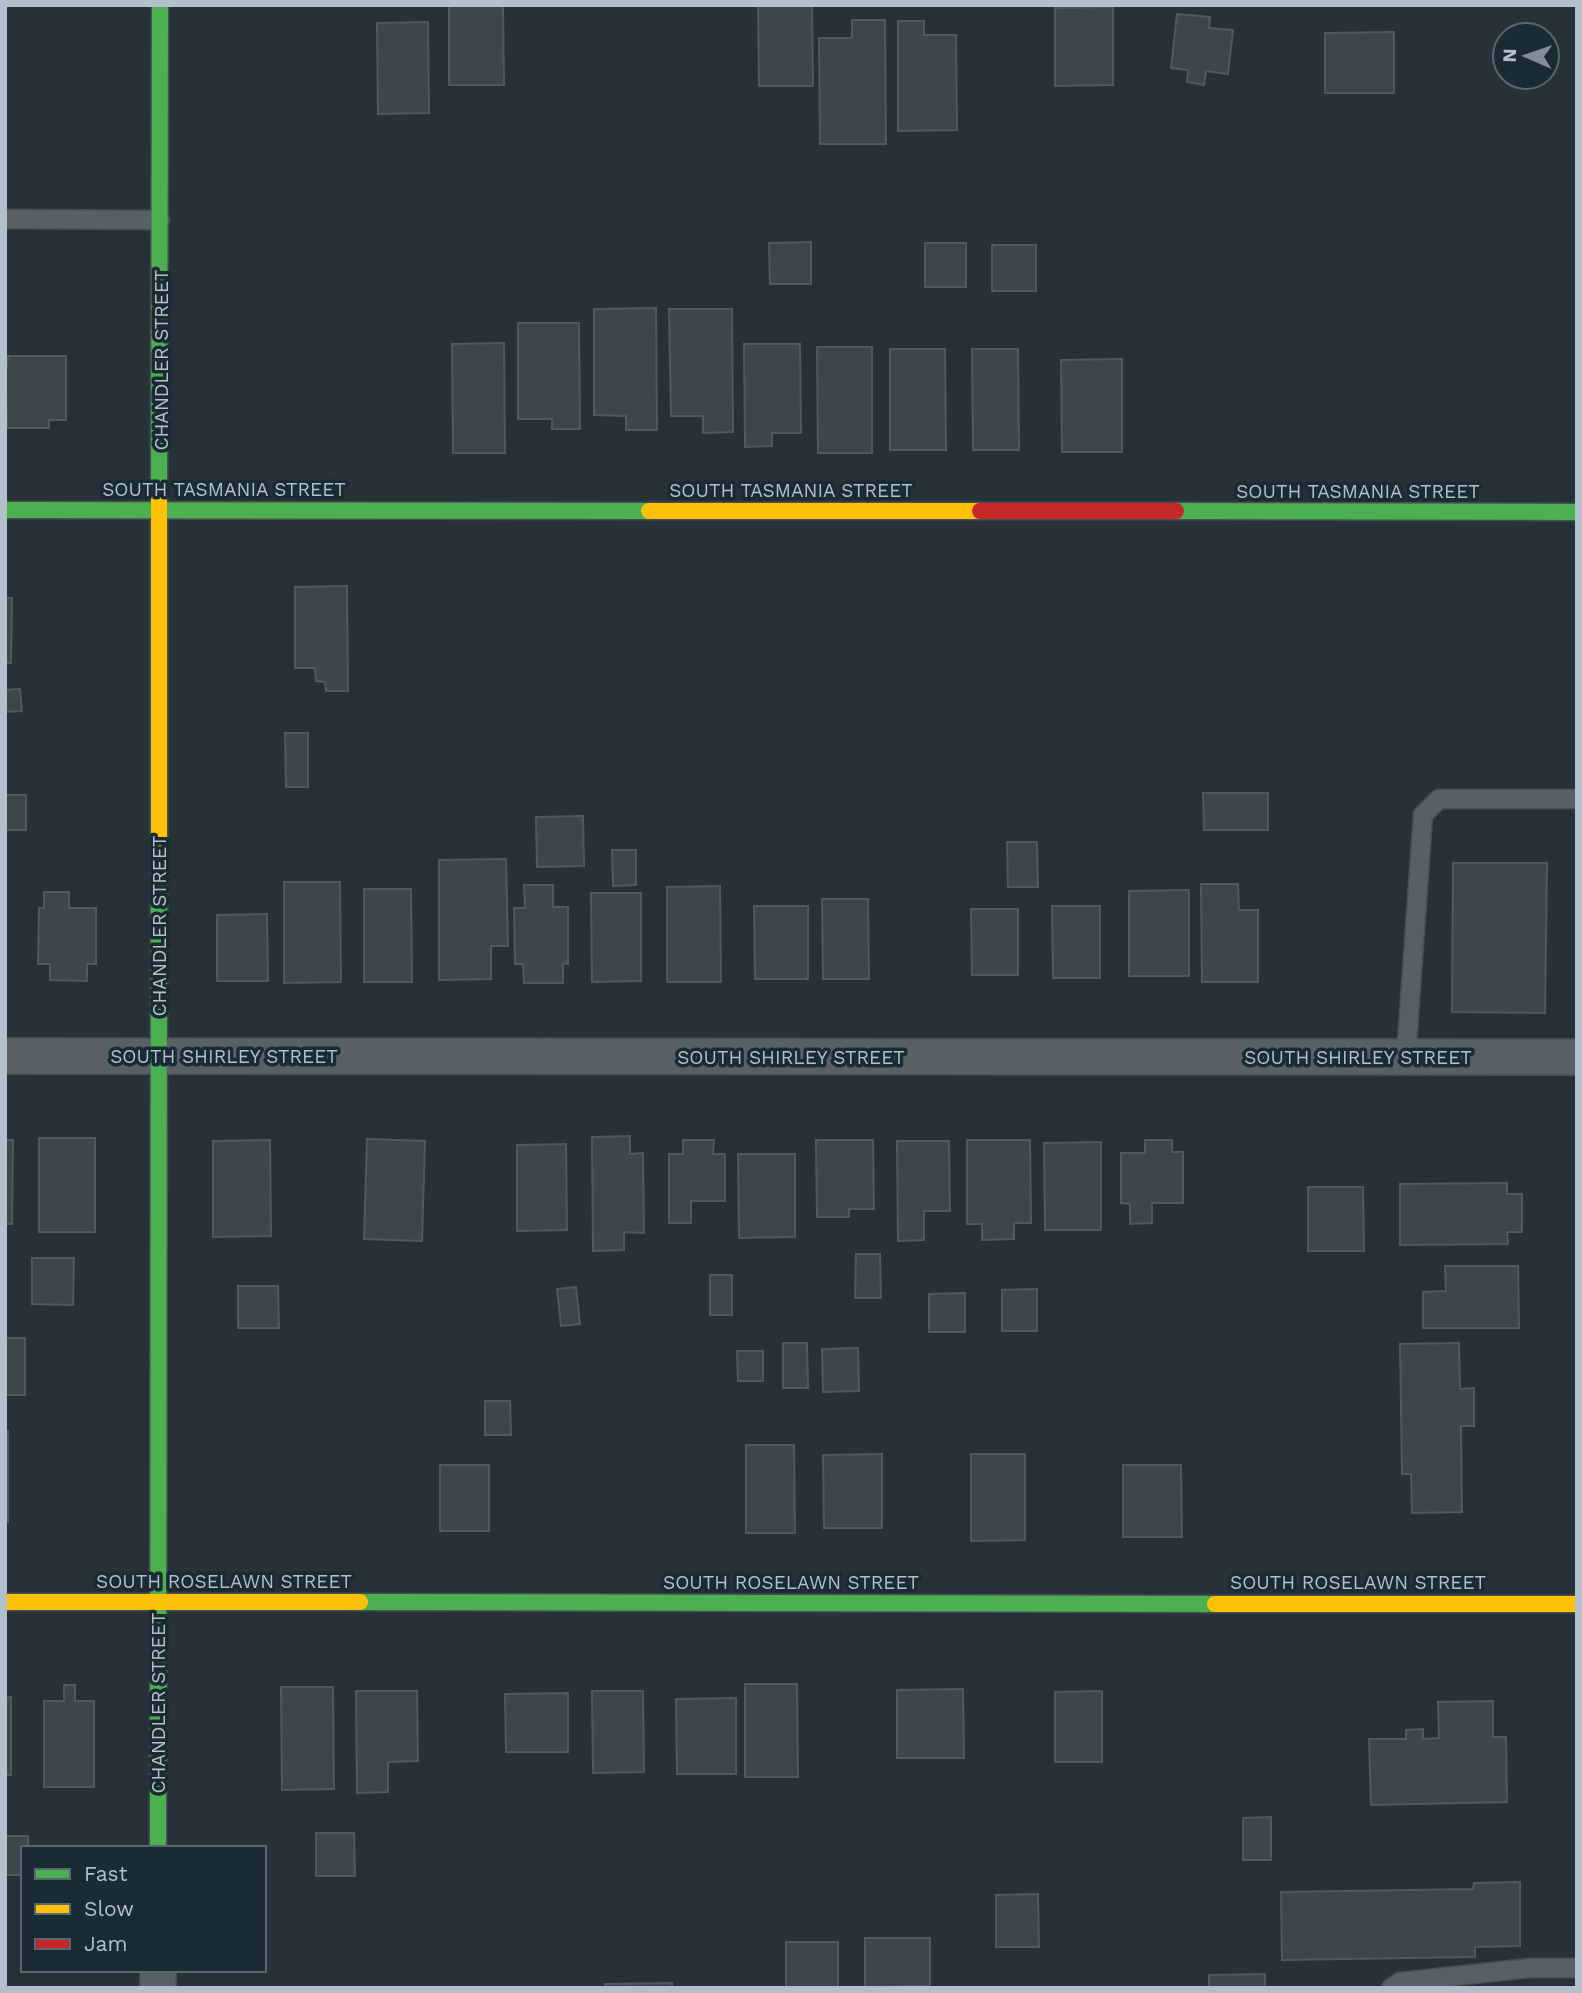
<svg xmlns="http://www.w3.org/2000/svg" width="1582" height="1993" font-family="'Work Sans',sans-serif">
<rect width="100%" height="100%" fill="#273238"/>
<!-- building -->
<path fill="#3d464b" stroke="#4f5a60" stroke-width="2" d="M 449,5 L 503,5 L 504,85 L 449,85 Z
M 758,5 L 812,5 L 813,86 L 759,86 Z
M 1113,7 L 1113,85 L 1055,86 L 1055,8 Z
M 1177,14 L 1210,17 L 1209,28 L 1233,30 L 1228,74 L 1206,71 L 1204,85 L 1187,82 L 1188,70 L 1171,68 Z
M 852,20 L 885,20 L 886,144 L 820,144 L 819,38 L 852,38 Z
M 898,21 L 924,21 L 924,35 L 956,35 L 957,130 L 898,131 Z
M 428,22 L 429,113 L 378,114 L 377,23 Z
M 1394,32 L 1394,93 L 1325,93 L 1325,33 Z
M 811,242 L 811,284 L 770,284 L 769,243 Z
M 925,243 L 966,243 L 966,287 L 925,287 Z
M 992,245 L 1036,245 L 1036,291 L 992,291 Z
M 656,308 L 657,430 L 626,430 L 626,416 L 594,415 L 594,309 Z
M 669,309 L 732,309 L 733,432 L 703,433 L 703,416 L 671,416 Z
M 518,323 L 579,323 L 580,429 L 552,429 L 552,419 L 518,419 Z
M 504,343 L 505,453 L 453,453 L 452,344 Z
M 744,344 L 800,344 L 801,433 L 772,433 L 772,446 L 745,447 Z
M 817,347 L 872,347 L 872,453 L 818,453 Z
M 890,349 L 945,349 L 946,450 L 890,450 Z
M 972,349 L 1018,349 L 1019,450 L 973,450 Z
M 8,356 L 66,356 L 66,420 L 49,420 L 49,428 L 7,428 L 5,366 L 7,366 Z
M 1122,359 L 1122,452 L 1062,452 L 1061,360 Z
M 347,586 L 348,691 L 326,691 L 325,682 L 316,681 L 315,668 L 295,668 L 295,587 Z
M 5,598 L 12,598 L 11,663 L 5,663 Z
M 20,689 L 22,711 L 5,712 L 5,690 Z
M 285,733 L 308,733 L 308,787 L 286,787 Z
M 1203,793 L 1268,793 L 1268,830 L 1204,830 Z
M 5,795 L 26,795 L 26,830 L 5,830 Z
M 583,816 L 584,866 L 537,867 L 536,817 Z
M 1007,842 L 1037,842 L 1038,887 L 1008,887 Z
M 612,850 L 636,850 L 636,885 L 613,886 Z
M 506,859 L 508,946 L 491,946 L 491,979 L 439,980 L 439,860 Z
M 1453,863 L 1547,863 L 1545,1013 L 1452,1012 Z
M 284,882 L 340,882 L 341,982 L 284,983 Z
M 1201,884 L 1238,884 L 1239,910 L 1258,910 L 1258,982 L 1202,982 Z
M 524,885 L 553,885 L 553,907 L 568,907 L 568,964 L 563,963 L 563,983 L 524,983 L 523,964 L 515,964 L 514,908 L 525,908 Z
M 720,886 L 721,982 L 667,982 L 667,887 Z
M 364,889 L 411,889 L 412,982 L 364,982 Z
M 1189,890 L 1189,976 L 1129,976 L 1129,891 Z
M 44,892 L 69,892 L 69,908 L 96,908 L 96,964 L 87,964 L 87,981 L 50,980 L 50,964 L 38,964 L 39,908 L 44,908 Z
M 591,893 L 641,893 L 641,981 L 592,982 Z
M 822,899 L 868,899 L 869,979 L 823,979 Z
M 754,906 L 808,906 L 808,979 L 755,979 Z
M 1052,906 L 1100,906 L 1100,978 L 1053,978 Z
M 971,909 L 1018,909 L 1018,975 L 972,975 Z
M 267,914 L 268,981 L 217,981 L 217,915 Z
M 630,1136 L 630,1154 L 643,1153 L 644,1233 L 624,1232 L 624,1250 L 593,1251 L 592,1137 Z
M 39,1138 L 95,1138 L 95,1232 L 39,1232 Z
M 367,1139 L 425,1141 L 422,1241 L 364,1239 Z
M 5,1140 L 13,1140 L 12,1224 L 5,1224 Z
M 270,1140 L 271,1236 L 213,1237 L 213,1141 Z
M 683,1140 L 714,1140 L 713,1154 L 725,1154 L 725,1201 L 691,1201 L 691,1223 L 669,1223 L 669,1154 L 683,1154 Z
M 816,1140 L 873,1140 L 874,1209 L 849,1209 L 849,1217 L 817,1217 Z
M 967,1140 L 1030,1140 L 1031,1223 L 1014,1223 L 1014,1239 L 982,1240 L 982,1224 L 967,1224 Z
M 1145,1140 L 1172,1140 L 1172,1152 L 1183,1152 L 1183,1203 L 1152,1203 L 1152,1223 L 1130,1224 L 1130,1204 L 1121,1203 L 1121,1153 L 1145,1153 Z
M 897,1141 L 949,1141 L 950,1211 L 924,1211 L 924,1240 L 898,1241 Z
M 1101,1142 L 1101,1230 L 1045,1230 L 1044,1143 Z
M 566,1144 L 567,1230 L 517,1231 L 517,1145 Z
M 738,1154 L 795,1154 L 795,1237 L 739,1238 Z
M 1507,1183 L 1507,1194 L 1522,1194 L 1522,1232 L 1507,1232 L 1508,1244 L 1400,1245 L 1400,1184 Z
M 1308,1187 L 1363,1187 L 1364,1251 L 1308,1251 Z
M 856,1254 L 880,1254 L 881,1298 L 855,1298 Z
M 32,1258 L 74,1258 L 73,1305 L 32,1304 Z
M 1445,1266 L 1518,1266 L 1519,1328 L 1423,1328 L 1423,1292 L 1446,1291 Z
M 710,1275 L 732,1275 L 732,1315 L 710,1315 Z
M 238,1286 L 278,1286 L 279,1328 L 238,1328 Z
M 576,1287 L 580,1324 L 561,1326 L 557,1289 Z
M 1037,1289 L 1037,1331 L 1002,1331 L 1002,1290 Z
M 965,1293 L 965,1332 L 929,1332 L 929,1294 Z
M 5,1338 L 25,1338 L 25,1395 L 5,1395 Z
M 783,1343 L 807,1343 L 808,1388 L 783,1388 Z
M 1459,1343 L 1460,1389 L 1474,1388 L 1474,1426 L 1461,1426 L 1462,1512 L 1412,1513 L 1411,1474 L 1402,1474 L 1400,1344 Z
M 858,1348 L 859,1391 L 823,1392 L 822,1349 Z
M 737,1351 L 763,1351 L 763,1381 L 738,1381 Z
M 485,1401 L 510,1401 L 511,1435 L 485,1435 Z
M 5,1431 L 8,1431 L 8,1522 L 5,1522 Z
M 746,1445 L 794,1445 L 795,1533 L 746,1533 Z
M 882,1454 L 882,1528 L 824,1528 L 823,1455 Z
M 971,1454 L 1025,1454 L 1025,1540 L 971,1541 Z
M 440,1465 L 489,1465 L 489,1531 L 440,1531 Z
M 1123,1465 L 1181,1465 L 1182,1537 L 1123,1537 Z
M 745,1684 L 797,1684 L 798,1777 L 745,1777 Z
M 64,1685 L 75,1685 L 75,1701 L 94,1701 L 94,1787 L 44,1787 L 44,1701 L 64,1701 Z
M 281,1687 L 333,1687 L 334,1789 L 282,1790 Z
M 963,1689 L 964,1758 L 897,1758 L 897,1690 Z
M 356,1691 L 417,1691 L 418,1761 L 388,1762 L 388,1792 L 357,1793 Z
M 592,1691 L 643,1691 L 644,1772 L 593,1773 Z
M 1102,1691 L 1102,1762 L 1055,1762 L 1055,1692 Z
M 568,1693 L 568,1752 L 506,1752 L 505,1694 Z
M 11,1697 L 11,1775 L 5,1775 L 5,1698 Z
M 736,1698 L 736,1774 L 677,1774 L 676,1699 Z
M 1493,1701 L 1493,1737 L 1506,1737 L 1507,1802 L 1371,1805 L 1369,1739 L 1406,1739 L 1406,1730 L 1423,1729 L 1423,1739 L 1439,1738 L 1438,1702 Z
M 1271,1817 L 1271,1860 L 1243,1860 L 1243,1818 Z
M 316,1833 L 354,1833 L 355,1876 L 316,1876 Z
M 5,1836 L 28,1836 L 28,1848 L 23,1848 L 23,1875 L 5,1875 Z
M 1520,1882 L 1520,1946 L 1475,1947 L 1475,1957 L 1282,1960 L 1281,1892 L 1473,1889 L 1474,1883 Z
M 1038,1894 L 1039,1947 L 996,1947 L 996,1895 Z
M 865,1938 L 930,1938 L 930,1986 L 865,1987 Z
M 786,1942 L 838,1942 L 838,1988 L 786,1988 Z
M 1265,1974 L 1265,1988 L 1209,1988 L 1209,1975 Z
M 672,1983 L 672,1988 L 605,1988 L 605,1984 Z"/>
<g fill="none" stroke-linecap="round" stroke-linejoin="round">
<defs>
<path id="lane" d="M 5,219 L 160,220
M 1406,1057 L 1423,815 L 1439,799 L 1577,799
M 1391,1988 L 1400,1982 L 1530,1968 L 1577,1968"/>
<path id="street" d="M 5,1056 L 1577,1057
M 158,1988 L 158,1970"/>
<path id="fast" d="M 159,490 L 160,5
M 5,510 L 649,511
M 1176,511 L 1577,512
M 360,1602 L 1215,1604
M 158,1848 L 159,871"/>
<path id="slow" d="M 649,511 L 980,511
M 159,871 L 159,490
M 5,1602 L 360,1602
M 1215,1604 L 1577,1604"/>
<path id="jam" d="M 980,511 L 1176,511"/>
</defs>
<!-- lane casing -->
<use href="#lane" stroke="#464e52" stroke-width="21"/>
<!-- street casing -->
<use href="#street" stroke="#464e52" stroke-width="38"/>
<!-- fast casing -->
<use href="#fast" stroke="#464e52" stroke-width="19"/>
<!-- slow casing -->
<use href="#slow" stroke="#464e52" stroke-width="19"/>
<!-- jam casing -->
<use href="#jam" stroke="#464e52" stroke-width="19"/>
<!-- lane -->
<use href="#lane" stroke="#586066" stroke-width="18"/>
<!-- street -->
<use href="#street" stroke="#586066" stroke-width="35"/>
<!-- fast -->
<use href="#fast" stroke="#4caf50" stroke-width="16"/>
<!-- slow -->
<use href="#slow" stroke="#ffc107" stroke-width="16"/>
<!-- jam -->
<use href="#jam" stroke="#c62828" stroke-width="16"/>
</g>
<g text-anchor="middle" stroke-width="7" stroke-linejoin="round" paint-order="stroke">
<!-- street labels -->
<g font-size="19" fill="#b1c0ca" stroke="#1a2b33">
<text transform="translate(161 360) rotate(-90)" y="7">CHANDLER STREET</text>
<text x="224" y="496">SOUTH TASMANIA STREET</text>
<text x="791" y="497">SOUTH TASMANIA STREET</text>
<text x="1358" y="498">SOUTH TASMANIA STREET</text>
<text transform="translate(159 926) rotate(-90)" y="7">CHANDLER STREET</text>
<text x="224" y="1063">SOUTH SHIRLEY STREET</text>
<text x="791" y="1064">SOUTH SHIRLEY STREET</text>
<text x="1358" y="1064">SOUTH SHIRLEY STREET</text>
<text x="224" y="1588">SOUTH ROSELAWN STREET</text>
<text x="791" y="1589">SOUTH ROSELAWN STREET</text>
<text x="1358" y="1589">SOUTH ROSELAWN STREET</text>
<text transform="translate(158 1703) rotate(-90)" y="7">CHANDLER STREET</text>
</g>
</g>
<!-- border -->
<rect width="1582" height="1993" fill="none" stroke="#b1c0ca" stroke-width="14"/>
<!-- legend -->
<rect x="21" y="1846" width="245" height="126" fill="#1a2b33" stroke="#56676f" stroke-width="2"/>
<rect x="35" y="1869" width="35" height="10" fill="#4caf50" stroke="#56676f" stroke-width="2"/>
<text x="84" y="1881" font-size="21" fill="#b1c0ca">Fast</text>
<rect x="35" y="1904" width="35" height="10" fill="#ffc107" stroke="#56676f" stroke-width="2"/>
<text x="84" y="1916" font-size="21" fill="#b1c0ca">Slow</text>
<rect x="35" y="1939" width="35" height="10" fill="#c62828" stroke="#56676f" stroke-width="2"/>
<text x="84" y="1951" font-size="21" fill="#b1c0ca">Jam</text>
<!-- north arrow -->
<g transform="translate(1526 56) rotate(272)"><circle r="33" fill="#1a2b33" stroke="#56676f" stroke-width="2"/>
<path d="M0-5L12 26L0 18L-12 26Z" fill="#818e97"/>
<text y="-10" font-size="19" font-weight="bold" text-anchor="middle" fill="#b1c0ca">N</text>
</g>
</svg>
